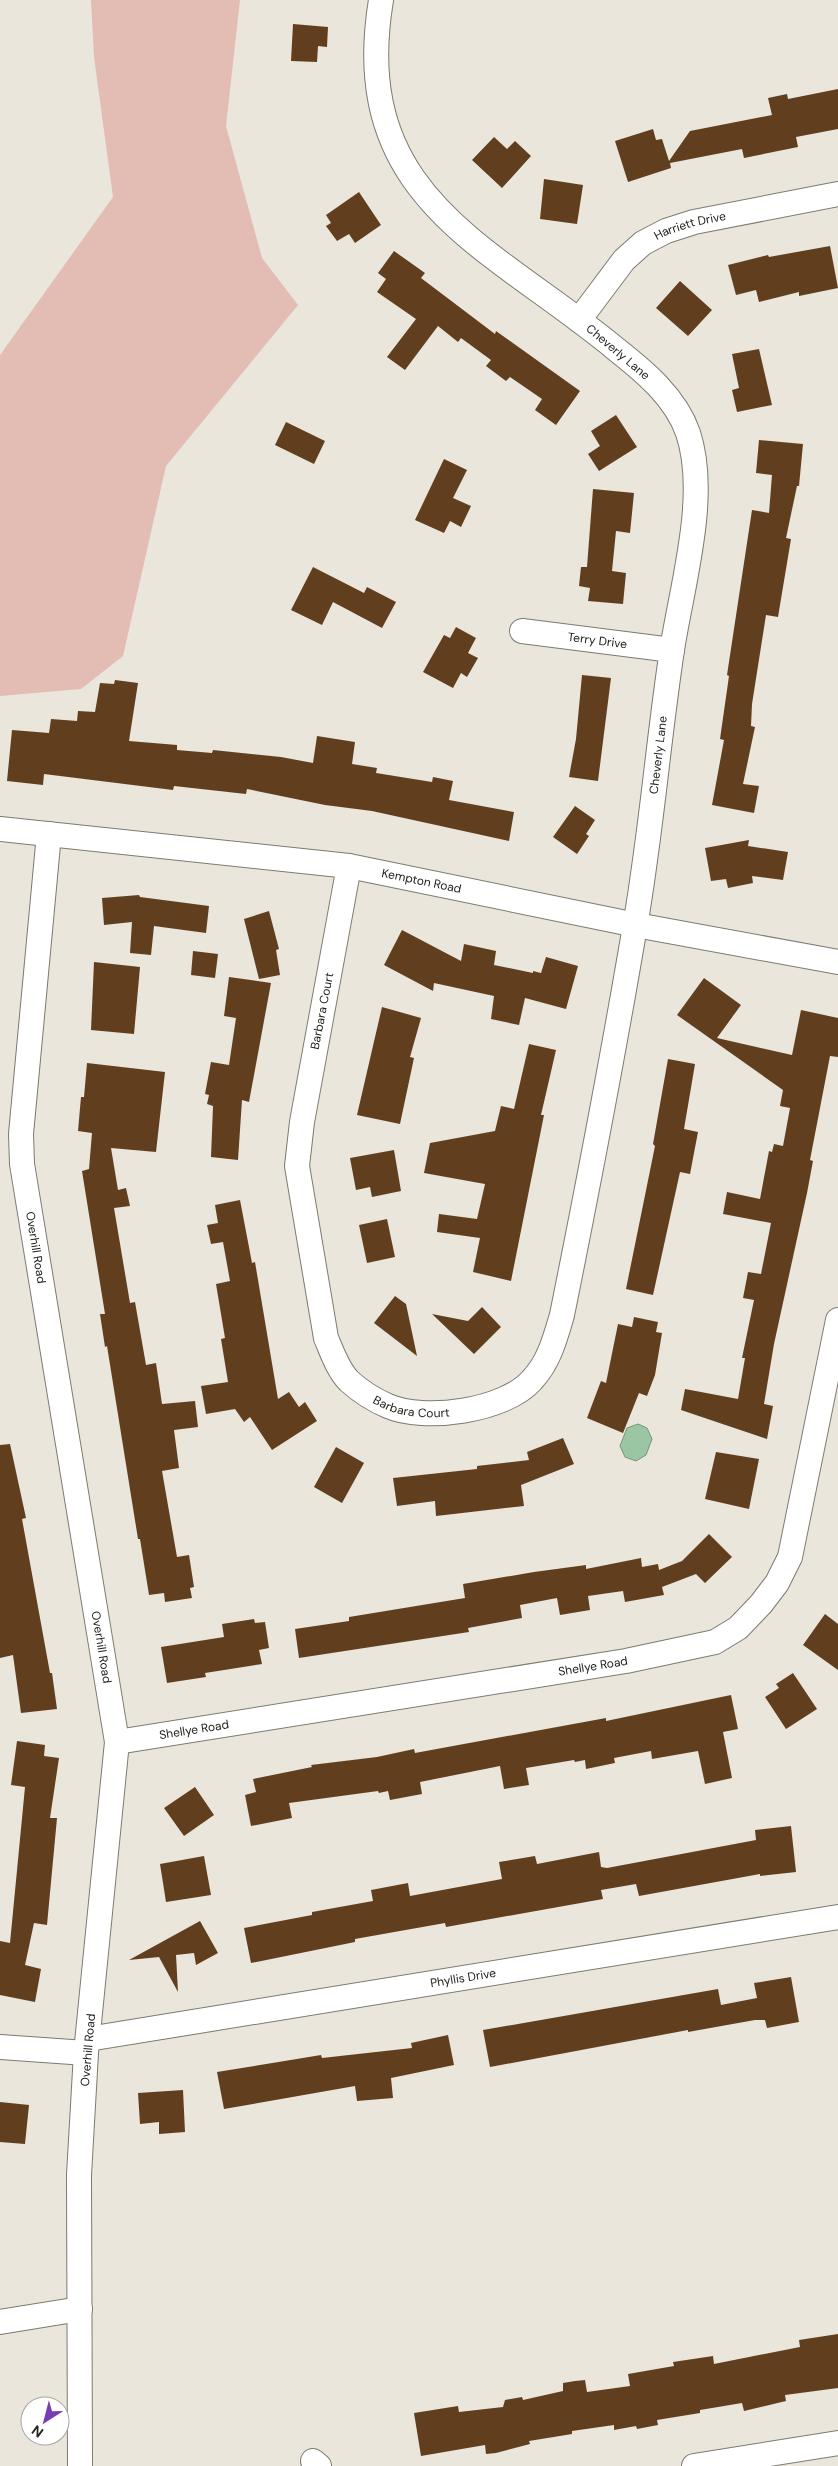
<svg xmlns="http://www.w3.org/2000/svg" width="838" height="2466" font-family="'DM Sans',sans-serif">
<rect width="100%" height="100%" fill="#eae6dc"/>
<!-- green -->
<path fill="#e3bcb3" d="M 91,0 L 240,0 L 226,126 L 262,258 L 298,305 L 166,466 L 123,656 L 81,689 L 0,696 L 0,355 L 113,197 L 94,57 Z"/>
<!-- water -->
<path fill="#9ac6a4" stroke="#76957c" d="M 638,1424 L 647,1428 L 652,1439 L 646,1455 L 636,1461 L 625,1457 L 620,1446 L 627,1428 Z"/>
<!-- building -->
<path fill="#613f1e" d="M 293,24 L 328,27 L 327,47 L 318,46 L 317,62 L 291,61 Z
M 838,89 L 838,129 L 796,137 L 798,147 L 744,158 L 742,149 L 670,163 L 671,168 L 628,182 L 615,141 L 653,129 L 656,140 L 662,139 L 669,161 L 690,131 L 772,115 L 768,98 L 787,94 L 788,99 Z
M 494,137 L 507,149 L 515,141 L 531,156 L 502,188 L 472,160 Z
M 544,179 L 583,185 L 577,224 L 540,219 Z
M 359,192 L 381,225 L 355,243 L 349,234 L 337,241 L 326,226 L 331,223 L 326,215 Z
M 830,246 L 838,288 L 799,296 L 799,292 L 759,302 L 756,290 L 736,295 L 728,265 L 768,255 L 769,257 Z
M 394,251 L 425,273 L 421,278 L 495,334 L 496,331 L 580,391 L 556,425 L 535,410 L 542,399 L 510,377 L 506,381 L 486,366 L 491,360 L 461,338 L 458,342 L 438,326 L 405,370 L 387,357 L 416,319 L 377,292 L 386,279 L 378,273 Z
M 680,281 L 712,310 L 688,336 L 656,308 Z
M 759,349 L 772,405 L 737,412 L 732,390 L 739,388 L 732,354 Z
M 616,415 L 637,447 L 599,471 L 588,454 L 600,446 L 591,431 Z
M 286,422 L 325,441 L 314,464 L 275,445 Z
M 759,440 L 803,444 L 799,486 L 797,486 L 786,538 L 791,539 L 778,617 L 766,615 L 752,704 L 751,726 L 755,727 L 743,784 L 759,786 L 754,813 L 712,805 L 724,740 L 720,739 L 729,676 L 727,675 L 752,510 L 769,513 L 772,475 L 756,473 Z
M 444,459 L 467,470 L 453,498 L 471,506 L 461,527 L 450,521 L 444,533 L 415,520 Z
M 593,489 L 634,493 L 630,533 L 616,531 L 612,571 L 626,573 L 623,604 L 588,601 L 590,588 L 579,586 L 581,567 L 587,567 Z
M 313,567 L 364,593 L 367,587 L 396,602 L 382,628 L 333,602 L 322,625 L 291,610 Z
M 456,627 L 476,638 L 468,653 L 478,658 L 467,677 L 461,673 L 453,688 L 423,672 L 444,635 L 450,638 Z
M 582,675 L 611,678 L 598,781 L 569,777 L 576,739 Z
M 115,680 L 138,683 L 129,741 L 177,745 L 177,750 L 212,753 L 213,750 L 281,757 L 313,763 L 317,736 L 355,742 L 352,764 L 377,768 L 376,773 L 432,782 L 433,777 L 453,781 L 449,800 L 514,812 L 509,841 L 372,811 L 325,805 L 247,789 L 246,794 L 174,786 L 173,790 L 44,774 L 43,785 L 7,781 L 12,730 L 49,733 L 51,719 L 77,721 L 78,711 L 95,712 L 100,683 L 114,684 Z
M 575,806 L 595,820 L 586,834 L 589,836 L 577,854 L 553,837 Z
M 749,840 L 748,846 L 788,852 L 783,880 L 752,876 L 753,883 L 728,888 L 726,879 L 711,881 L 705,848 Z
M 139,895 L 140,897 L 209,906 L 206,933 L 154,926 L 151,955 L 130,953 L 132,922 L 104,925 L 102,898 Z
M 269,911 L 279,949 L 276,950 L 280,975 L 259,979 L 244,919 Z
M 402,930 L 461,961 L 464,944 L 496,951 L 494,965 L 533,973 L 533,971 L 541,973 L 546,957 L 578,966 L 566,1009 L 525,998 L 519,1025 L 491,1019 L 494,996 L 434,983 L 433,991 L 384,965 Z
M 193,951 L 218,954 L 215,978 L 191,975 Z
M 94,962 L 140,967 L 134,1034 L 91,1030 Z
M 229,977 L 271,983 L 249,1102 L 242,1100 L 238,1160 L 211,1157 L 213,1106 L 207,1104 L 209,1095 L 205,1094 L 211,1062 L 229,1065 L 236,1018 L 224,1016 Z
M 704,978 L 741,1005 L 717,1038 L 792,1055 L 801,1010 L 838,1018 L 838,1057 L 830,1056 L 810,1160 L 813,1161 L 807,1193 L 774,1344 L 764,1404 L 773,1406 L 767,1439 L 681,1410 L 685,1389 L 738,1399 L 745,1358 L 742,1358 L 754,1300 L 743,1298 L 748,1272 L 761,1274 L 771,1223 L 723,1214 L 727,1192 L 760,1199 L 769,1151 L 772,1152 L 774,1144 L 783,1146 L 790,1108 L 780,1106 L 783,1090 L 677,1015 Z
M 382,1007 L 421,1018 L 410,1057 L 414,1058 L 400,1124 L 357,1115 Z
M 529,1044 L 556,1050 L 541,1115 L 544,1115 L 511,1281 L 473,1272 L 480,1238 L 437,1232 L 439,1214 L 477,1219 L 485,1184 L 424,1173 L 430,1143 L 495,1131 L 501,1106 L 514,1109 Z
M 668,1059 L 695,1064 L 684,1129 L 698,1132 L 690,1174 L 680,1172 L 653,1295 L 626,1289 L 655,1146 L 653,1144 Z
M 87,1063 L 165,1072 L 156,1152 L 111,1148 L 118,1190 L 126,1188 L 130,1206 L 114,1208 L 130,1303 L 135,1302 L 146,1365 L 156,1363 L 162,1404 L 195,1401 L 198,1427 L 174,1430 L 179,1468 L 162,1471 L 177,1557 L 189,1555 L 194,1587 L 190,1588 L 192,1598 L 165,1602 L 164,1593 L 149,1595 L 140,1539 L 138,1539 L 107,1346 L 105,1347 L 100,1314 L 105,1314 L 82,1171 L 89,1169 L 92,1133 L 78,1131 L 81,1097 L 84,1097 Z
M 394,1150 L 401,1191 L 372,1197 L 370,1187 L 356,1190 L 350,1158 Z
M 240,1200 L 252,1263 L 255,1262 L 278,1399 L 289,1392 L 299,1407 L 305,1402 L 317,1421 L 272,1450 L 250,1417 L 244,1422 L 235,1409 L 206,1414 L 201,1386 L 228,1382 L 221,1339 L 225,1338 L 216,1284 L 230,1281 L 223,1242 L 211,1244 L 207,1225 L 218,1223 L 215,1205 Z
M 387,1219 L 395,1257 L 367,1263 L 359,1225 Z
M 395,1296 L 406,1304 L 417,1356 L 374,1323 Z
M 482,1307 L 501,1327 L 474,1354 L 432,1314 L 468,1321 Z
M 634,1317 L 658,1322 L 656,1332 L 662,1333 L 655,1375 L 647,1396 L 639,1393 L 623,1433 L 587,1418 L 601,1381 L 606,1383 L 618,1324 L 632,1327 Z
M 563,1438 L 574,1464 L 521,1485 L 524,1506 L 436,1516 L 435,1501 L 397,1506 L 393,1478 L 477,1469 L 477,1466 L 529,1460 L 527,1452 Z
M 10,1444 L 26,1518 L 22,1519 L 50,1673 L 52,1673 L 57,1709 L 21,1713 L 13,1655 L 0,1658 L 0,1445 Z
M 336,1447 L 364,1463 L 342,1503 L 314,1487 Z
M 716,1452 L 759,1459 L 749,1509 L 705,1499 Z
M 709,1534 L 732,1557 L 705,1583 L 696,1574 L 662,1587 L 664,1595 L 625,1602 L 623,1591 L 588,1596 L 590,1610 L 560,1615 L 557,1598 L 520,1605 L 522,1618 L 468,1628 L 469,1632 L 299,1658 L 295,1629 L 349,1621 L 349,1617 L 465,1598 L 463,1584 L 534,1572 L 586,1565 L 586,1569 L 641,1558 L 642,1567 L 658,1564 L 659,1570 L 682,1561 Z
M 825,1614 L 838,1624 L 838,1670 L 803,1645 Z
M 254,1619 L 255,1623 L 265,1622 L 269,1648 L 259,1650 L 262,1664 L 205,1673 L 206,1677 L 167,1683 L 161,1647 L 224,1637 L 222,1624 Z
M 793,1673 L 817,1709 L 786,1729 L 765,1697 L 779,1688 L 776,1684 Z
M 731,1695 L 738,1729 L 723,1732 L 732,1778 L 705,1784 L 698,1751 L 652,1759 L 651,1751 L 614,1758 L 615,1763 L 586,1769 L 585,1760 L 575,1762 L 574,1760 L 526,1768 L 529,1785 L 504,1789 L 500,1766 L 420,1782 L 422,1794 L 390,1800 L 388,1791 L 379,1793 L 378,1791 L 289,1803 L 292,1818 L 251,1826 L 245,1795 L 256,1792 L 253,1779 L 312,1767 L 311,1765 L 377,1757 L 414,1749 L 415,1753 L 606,1718 L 606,1721 Z
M 17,1741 L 45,1745 L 44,1756 L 59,1758 L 50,1818 L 57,1818 L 47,1925 L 34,1923 L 25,1965 L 41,1969 L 35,2002 L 0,1995 L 0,1941 L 10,1943 L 25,1787 L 11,1785 Z
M 195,1787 L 214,1815 L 184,1836 L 164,1808 Z
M 791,1826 L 796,1872 L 760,1876 L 760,1874 L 639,1896 L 636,1884 L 601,1890 L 603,1899 L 446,1927 L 445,1923 L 355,1939 L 355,1942 L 251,1963 L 244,1928 L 312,1915 L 312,1912 L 373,1901 L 371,1890 L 408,1883 L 410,1896 L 502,1879 L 499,1862 L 535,1856 L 537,1864 L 599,1852 L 601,1867 L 607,1868 L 756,1840 L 755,1830 Z
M 204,1856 L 211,1895 L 166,1902 L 160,1864 Z
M 200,1921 L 218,1953 L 196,1965 L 194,1953 L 176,1955 L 178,1992 L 159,1957 L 129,1960 Z
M 791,1977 L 799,2022 L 767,2028 L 765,2020 L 755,2020 L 688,2032 L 688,2030 L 490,2067 L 483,2030 L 718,1989 L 721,2005 L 757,1998 L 754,1983 Z
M 448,2035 L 454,2065 L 391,2078 L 393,2098 L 357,2101 L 355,2086 L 224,2109 L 217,2072 L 321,2055 L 322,2058 L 412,2048 L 411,2043 Z
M 183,2090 L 185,2132 L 159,2134 L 159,2122 L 140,2124 L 138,2093 Z
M 0,2102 L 29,2105 L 25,2144 L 0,2142 Z
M 838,2334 L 838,2388 L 785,2395 L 786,2401 L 744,2411 L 742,2403 L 700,2410 L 700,2413 L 657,2420 L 658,2425 L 637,2429 L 636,2426 L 614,2430 L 614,2425 L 572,2431 L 572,2434 L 529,2441 L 530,2444 L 496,2453 L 486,2454 L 485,2445 L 421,2456 L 414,2413 L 458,2406 L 459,2412 L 503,2407 L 505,2400 L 522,2397 L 523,2400 L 563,2391 L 563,2383 L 575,2381 L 585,2380 L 587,2392 L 630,2386 L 628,2374 L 674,2366 L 673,2362 L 713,2356 L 714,2364 L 800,2347 L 799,2340 Z"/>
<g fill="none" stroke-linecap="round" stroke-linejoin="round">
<defs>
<g id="minor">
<path id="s1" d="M 579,320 L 624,260 L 643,243 L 666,231 L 694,222 L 838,194"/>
<path id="s2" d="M 522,631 L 672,650"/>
<path id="s3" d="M 0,829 L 349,866 L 636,925 L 838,962"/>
<path id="s4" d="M 49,834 L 21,1134 L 22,1164 L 117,1742 L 86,2053 L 79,2175 L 80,2466"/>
<path id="s5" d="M 349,866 L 302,1122 L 297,1166 L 326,1338 C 332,1352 338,1370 349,1381 C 360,1391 374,1400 388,1406 C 424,1422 505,1411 532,1380 C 549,1362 555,1339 562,1315 C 588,1186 613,1056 635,926 C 651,835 658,742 672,650 C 682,585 709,496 688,433 C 676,398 645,372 617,350 C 491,245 348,199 381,0"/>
<path id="s6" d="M 117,1742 L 626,1661 L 715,1642 L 738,1628 L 761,1604 L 777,1583 L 790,1557 L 838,1320"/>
<path id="s7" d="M 88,2039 L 838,1917"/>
<path d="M 0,2047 L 86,2053"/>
<path d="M 0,2322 L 80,2309"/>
<path d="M 313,2461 L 319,2466"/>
<path d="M 694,2466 L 838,2443"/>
</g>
</defs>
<!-- minor casing -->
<use href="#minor" stroke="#7e7a71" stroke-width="26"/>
<!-- minor -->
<use href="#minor" stroke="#fff" stroke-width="24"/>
</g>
<g text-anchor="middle" stroke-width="5" stroke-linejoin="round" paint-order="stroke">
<!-- street labels -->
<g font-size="12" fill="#23221e" stroke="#fff">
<text dy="4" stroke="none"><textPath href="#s1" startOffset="151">Harriett Drive</textPath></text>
<text transform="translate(618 352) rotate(40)" y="4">Cheverly Lane</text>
<text dy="4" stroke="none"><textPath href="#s2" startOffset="76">Terry Drive</textPath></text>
<text dy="4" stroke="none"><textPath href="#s5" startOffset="1368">Cheverly Lane</textPath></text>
<text dy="4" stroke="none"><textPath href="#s3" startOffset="425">Kempton Road</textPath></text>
<text transform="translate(322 1011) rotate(-79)" y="4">Barbara Court</text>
<text dy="4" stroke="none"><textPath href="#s4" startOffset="416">Overhill Road</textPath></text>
<text dy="4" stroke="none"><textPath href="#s5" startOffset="598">Barbara Court</textPath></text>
<text dy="4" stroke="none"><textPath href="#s4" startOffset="821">Overhill Road</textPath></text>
<text dy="4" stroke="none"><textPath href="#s6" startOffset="482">Shellye Road</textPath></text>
<text dy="4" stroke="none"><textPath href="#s6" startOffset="78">Shellye Road</textPath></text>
<text dy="4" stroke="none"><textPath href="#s7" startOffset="380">Phyllis Drive</textPath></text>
<text transform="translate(88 2050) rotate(-85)" y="4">Overhill Road</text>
</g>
</g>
<!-- north arrow -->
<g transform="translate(45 2421) rotate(216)"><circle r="24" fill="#ffffff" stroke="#a7a7a5"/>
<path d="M0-4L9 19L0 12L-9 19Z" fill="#773eb4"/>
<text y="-8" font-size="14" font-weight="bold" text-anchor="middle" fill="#23221e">N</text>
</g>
</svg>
